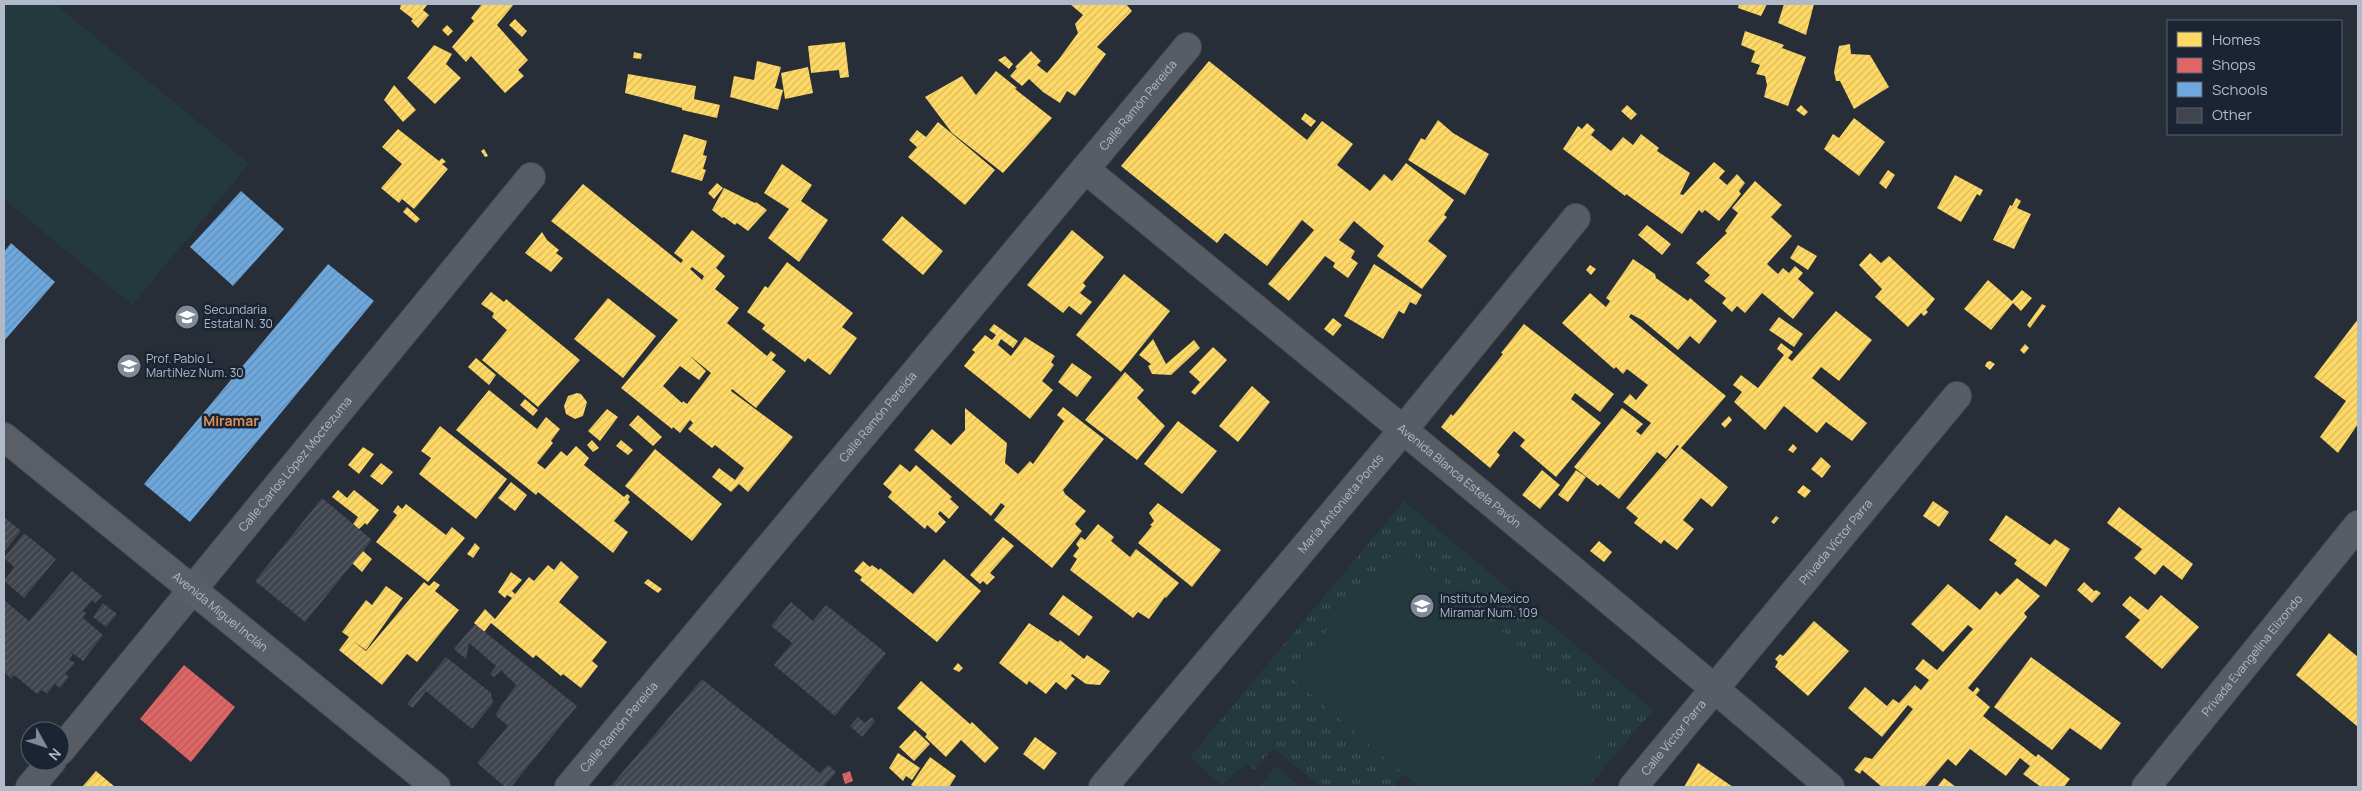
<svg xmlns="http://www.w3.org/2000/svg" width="2362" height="791" font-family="Manrope,sans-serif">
<defs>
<pattern id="park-tufts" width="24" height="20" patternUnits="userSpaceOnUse" patternTransform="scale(1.25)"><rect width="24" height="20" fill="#24393d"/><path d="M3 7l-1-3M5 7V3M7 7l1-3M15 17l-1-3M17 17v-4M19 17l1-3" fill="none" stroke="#415458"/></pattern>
<pattern id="homes-hatch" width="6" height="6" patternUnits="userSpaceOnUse" patternTransform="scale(1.25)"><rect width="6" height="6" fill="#ffd966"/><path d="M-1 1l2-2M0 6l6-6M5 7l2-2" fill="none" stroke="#d7b95e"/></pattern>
<pattern id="shops-hatch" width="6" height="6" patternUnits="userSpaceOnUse" patternTransform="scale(1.25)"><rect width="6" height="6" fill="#e06666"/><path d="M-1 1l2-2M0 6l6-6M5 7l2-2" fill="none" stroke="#b55a5c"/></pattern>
<pattern id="schools-hatch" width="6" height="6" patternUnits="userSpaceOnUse" patternTransform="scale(1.25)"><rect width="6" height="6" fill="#6fa8dc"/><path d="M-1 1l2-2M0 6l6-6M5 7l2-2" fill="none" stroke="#608cb4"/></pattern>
<pattern id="building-hatch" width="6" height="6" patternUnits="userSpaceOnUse" patternTransform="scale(1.25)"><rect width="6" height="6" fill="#3f444d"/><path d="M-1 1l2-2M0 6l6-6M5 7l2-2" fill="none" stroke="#585d65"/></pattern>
</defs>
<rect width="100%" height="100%" fill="#272e37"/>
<!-- park -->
<path fill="url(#park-tufts)" d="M 1404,501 L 1653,710 L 1588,787 L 1570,787 L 1618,731 L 1288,675 L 1404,774 L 1394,787 L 1322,787 L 1273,748 L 1254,770 L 1246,763 L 1222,786 L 1190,757 Z"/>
<!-- pitch -->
<path fill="#24393d" d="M 6,4 L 55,4 L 249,164 L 132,305 L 4,199 L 4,6 Z
M 1401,544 L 1618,731 L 1570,787 L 1419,787 L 1288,675 Z
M 1276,766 L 1301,787 L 1259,787 Z"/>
<!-- homes -->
<path fill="url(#homes-hatch)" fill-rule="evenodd" d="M 401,4 L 428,4 L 423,10 L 429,15 L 418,28 L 411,21 L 413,19 L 400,9 Z
M 482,4 L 514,4 L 497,25 L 528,60 L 518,70 L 524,76 L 505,93 L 471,56 L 466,62 L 452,47 L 474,21 L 471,18 Z
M 1070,4 L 1126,4 L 1132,11 L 1097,47 L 1106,54 L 1075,96 L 1067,91 L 1060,103 L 1043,92 L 1029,79 L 1022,86 L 1010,76 L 1017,68 L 1015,67 L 1031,51 L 1041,61 L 1037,65 L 1047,73 L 1059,59 L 1078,33 L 1075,24 L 1083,15 Z
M 1739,4 L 1767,4 L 1761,16 L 1738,8 Z
M 1784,4 L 1814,4 L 1806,35 L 1778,23 Z
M 515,19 L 527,31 L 522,37 L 509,25 Z
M 447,25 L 453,31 L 448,36 L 442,30 Z
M 1745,31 L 1784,45 L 1782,48 L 1806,57 L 1788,106 L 1764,97 L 1767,85 L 1765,76 L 1756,74 L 1760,65 L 1751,62 L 1755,51 L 1741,45 Z
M 845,42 L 849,77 L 840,78 L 839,70 L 811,73 L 808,46 Z
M 1850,44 L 1851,54 L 1870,55 L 1889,87 L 1854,109 L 1840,81 L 1836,81 L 1834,72 L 1839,46 Z
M 434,45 L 452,54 L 446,64 L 461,78 L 435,104 L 407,78 Z
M 634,52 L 642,54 L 641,59 L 633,58 Z
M 1005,56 L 1013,64 L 1009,69 L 998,60 Z
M 757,61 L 781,67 L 775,88 L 783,90 L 778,110 L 730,97 L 734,76 L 754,80 Z
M 1209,61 L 1307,140 L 1322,121 L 1353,144 L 1337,165 L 1370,191 L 1384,174 L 1392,181 L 1406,163 L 1454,200 L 1444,215 L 1447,217 L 1428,241 L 1447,256 L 1422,289 L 1377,256 L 1384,246 L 1354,221 L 1339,240 L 1355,251 L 1351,258 L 1358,263 L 1348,278 L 1333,267 L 1335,263 L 1325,256 L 1289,301 L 1268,284 L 1314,230 L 1302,220 L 1267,266 L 1225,233 L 1217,243 L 1121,166 Z
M 808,67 L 813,93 L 785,99 L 781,73 Z
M 996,71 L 1017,88 L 1015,89 L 1052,118 L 1003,173 L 952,133 L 925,97 L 962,76 L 976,95 Z
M 628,74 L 696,86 L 694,99 L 720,105 L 717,118 L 682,110 L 682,108 L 625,93 Z
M 394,85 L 416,110 L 403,122 L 384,100 Z
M 1627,105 L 1637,114 L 1631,120 L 1621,111 Z
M 1801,105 L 1808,112 L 1804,116 L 1796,110 Z
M 1305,113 L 1316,121 L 1311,127 L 1301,119 Z
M 1854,118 L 1885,142 L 1859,176 L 1824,149 L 1833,134 L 1839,138 Z
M 1438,120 L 1453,133 L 1489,154 L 1465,195 L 1408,160 L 1421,138 L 1425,140 Z
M 938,122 L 995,170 L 965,205 L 908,157 L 917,147 L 909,140 L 917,130 L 926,137 Z
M 1587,123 L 1595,130 L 1591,135 L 1611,151 L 1623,137 L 1633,145 L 1641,134 L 1659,148 L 1657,151 L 1690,173 L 1680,194 L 1683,195 L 1714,162 L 1725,171 L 1719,178 L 1727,185 L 1737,174 L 1745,183 L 1739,191 L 1741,194 L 1719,221 L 1705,210 L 1702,213 L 1699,210 L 1682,234 L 1626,194 L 1625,196 L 1563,149 L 1578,126 L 1582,129 Z
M 398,129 L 439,161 L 442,158 L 446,162 L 442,164 L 448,169 L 414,209 L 402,199 L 399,203 L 381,188 L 402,164 L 382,147 Z
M 684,134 L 707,141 L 703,155 L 707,156 L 703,169 L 706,170 L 702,181 L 671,172 Z
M 484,149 L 488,156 L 485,157 L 481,151 Z
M 782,164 L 812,185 L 801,201 L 828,220 L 799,262 L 768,238 L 789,209 L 764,193 Z
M 1888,170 L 1895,175 L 1886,189 L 1879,183 Z
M 1955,175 L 1983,190 L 1980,196 L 1977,194 L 1961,222 L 1937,208 Z
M 1755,181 L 1782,205 L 1771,217 L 1792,236 L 1767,264 L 1778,274 L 1783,268 L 1789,273 L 1795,266 L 1803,273 L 1798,279 L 1814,293 L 1793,319 L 1762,293 L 1745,313 L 1737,306 L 1732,312 L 1722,303 L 1726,298 L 1704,281 L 1710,275 L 1696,263 L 1727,233 L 1725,231 L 1738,213 L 1732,208 Z
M 717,183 L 723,188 L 714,199 L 708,193 Z
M 583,184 L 681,263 L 683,260 L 674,253 L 692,230 L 725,256 L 716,268 L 725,276 L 715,289 L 739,308 L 727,323 L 767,356 L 771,351 L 776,355 L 772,360 L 786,371 L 756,408 L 732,389 L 731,391 L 793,437 L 748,492 L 739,484 L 731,492 L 712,477 L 719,468 L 735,480 L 744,468 L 715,445 L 712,448 L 688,429 L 693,423 L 690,420 L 680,433 L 673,427 L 672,429 L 621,388 L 678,320 L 551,221 ZM 692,267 L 704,276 L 702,280 L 690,269 ZM 689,355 L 711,373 L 687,404 L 683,401 L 682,403 L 663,386 L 680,366 L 699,380 L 706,371 Z
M 724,188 L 755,203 L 756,202 L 767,210 L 748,231 L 737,223 L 735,225 L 724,217 L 722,218 L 712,210 Z
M 2016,198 L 2021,201 L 2017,208 L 2031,214 L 2014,249 L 1993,240 L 2010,205 L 2012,206 Z
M 407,207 L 420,219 L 416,223 L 403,212 Z
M 902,216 L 943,251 L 923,275 L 882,240 Z
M 1647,225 L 1671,244 L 1662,255 L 1638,235 Z
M 1072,230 L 1104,257 L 1083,283 L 1086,286 L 1080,293 L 1092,302 L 1081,315 L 1069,306 L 1063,313 L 1027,285 Z
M 542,232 L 547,240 L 559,250 L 556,253 L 563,258 L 551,272 L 525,253 Z
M 1798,245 L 1817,256 L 1808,270 L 1790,258 Z
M 1870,253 L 1881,263 L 1889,256 L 1935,299 L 1926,310 L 1928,312 L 1924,316 L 1921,313 L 1908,327 L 1875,297 L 1882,289 L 1859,265 Z
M 1633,259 L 1655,274 L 1656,278 L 1688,301 L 1690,298 L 1717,321 L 1699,344 L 1690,336 L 1678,350 L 1642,320 L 1631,314 L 1629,317 L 1726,396 L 1681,448 L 1728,487 L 1712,507 L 1701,498 L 1683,520 L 1694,529 L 1677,550 L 1664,540 L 1661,544 L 1634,523 L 1638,518 L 1626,508 L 1679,446 L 1677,445 L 1666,459 L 1657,452 L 1619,499 L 1600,484 L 1598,486 L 1574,467 L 1622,408 L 1643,424 L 1636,431 L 1641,435 L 1651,423 L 1623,402 L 1630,394 L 1636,400 L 1648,385 L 1627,369 L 1623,374 L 1616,367 L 1614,369 L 1562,323 L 1590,293 L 1606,307 L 1610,301 L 1606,298 Z
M 787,262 L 853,313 L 842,327 L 857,338 L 830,375 L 808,358 L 805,362 L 762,329 L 765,325 L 747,312 L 765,286 L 768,288 Z
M 1374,264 L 1422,295 L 1416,305 L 1410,302 L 1404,314 L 1399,311 L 1383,339 L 1344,316 Z
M 1590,265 L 1596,269 L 1591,275 L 1586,270 Z
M 1124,274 L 1170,311 L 1121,372 L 1076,335 Z
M 1988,280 L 2012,301 L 2022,290 L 2032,298 L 2021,311 L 2013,303 L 1991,330 L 1964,309 Z
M 491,292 L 504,302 L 506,299 L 580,360 L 538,407 L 482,360 L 507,330 L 492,317 L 494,313 L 481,304 Z
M 608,298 L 656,336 L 623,378 L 574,339 Z
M 2042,304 L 2046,306 L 2030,328 L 2027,325 Z
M 1836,311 L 1872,340 L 1839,381 L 1821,367 L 1812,378 L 1867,423 L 1852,441 L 1826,422 L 1817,433 L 1784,406 L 1765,430 L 1734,402 L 1742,392 L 1733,385 L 1741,375 L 1758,388 L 1784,355 L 1777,349 L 1781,343 L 1793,352 L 1788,358 L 1792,361 Z
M 1779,317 L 1803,334 L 1794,347 L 1769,330 Z
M 1333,318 L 1342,325 L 1333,336 L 1324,329 Z
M 2358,319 L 2358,424 L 2338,453 L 2320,437 L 2346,401 L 2314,377 Z
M 994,324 L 1018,341 L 1013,348 L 1001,339 L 998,345 L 1011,356 L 1025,337 L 1055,356 L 1051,362 L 1054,365 L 1042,381 L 1053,390 L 1030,419 L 964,366 L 975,352 L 972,350 L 985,335 L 992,340 L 996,335 L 989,330 Z
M 1524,324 L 1614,394 L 1600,412 L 1575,393 L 1571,399 L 1601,423 L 1556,477 L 1520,446 L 1525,440 L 1514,431 L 1497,452 L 1500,455 L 1490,468 L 1441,427 L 1451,414 L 1453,416 L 1503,354 L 1501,353 Z
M 1153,339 L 1166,364 L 1194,340 L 1200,348 L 1171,375 L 1152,374 L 1148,366 L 1151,364 L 1139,355 Z
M 2025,344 L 2029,348 L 2024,354 L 2020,350 Z
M 1213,347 L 1227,360 L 1195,395 L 1191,392 L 1200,382 L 1189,372 Z
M 476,358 L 496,375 L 489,385 L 468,367 Z
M 1990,361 L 1995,364 L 1990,370 L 1985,366 L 1987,362 Z
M 1072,363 L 1092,377 L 1077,397 L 1058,382 Z
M 1125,372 L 1144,390 L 1137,398 L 1165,426 L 1137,460 L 1085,420 Z
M 1252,386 L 1270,402 L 1238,442 L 1219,426 Z
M 489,390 L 537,429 L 546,417 L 560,429 L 551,441 L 553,443 L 537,463 L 545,469 L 561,451 L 567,456 L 576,446 L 589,458 L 584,465 L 624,497 L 627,494 L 630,496 L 628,500 L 630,502 L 614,521 L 628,532 L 613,553 L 538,492 L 536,495 L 456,430 Z
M 577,393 L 581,394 L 587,402 L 583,416 L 575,419 L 566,414 L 564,406 L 568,396 Z
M 525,399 L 538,410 L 533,416 L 520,405 Z
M 1063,407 L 1104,439 L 1063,490 L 1065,494 L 1086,511 L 1075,524 L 1082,531 L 1052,568 L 994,520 L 1005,506 L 1001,503 L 991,516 L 914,450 L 932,429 L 951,445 L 965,430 L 965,408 L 1007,443 L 1005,463 L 1018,474 L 1030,461 L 1033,464 L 1064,421 L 1057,415 Z
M 607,409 L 618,417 L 600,441 L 588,431 Z
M 638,415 L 662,437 L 653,446 L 629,425 Z
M 1729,416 L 1732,420 L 1725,428 L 1721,424 Z
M 1178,421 L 1217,451 L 1182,494 L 1144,464 Z
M 440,426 L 507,479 L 476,519 L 419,474 L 431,458 L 421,451 Z
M 592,440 L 599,448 L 593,452 L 587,445 Z
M 621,440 L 633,450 L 628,455 L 616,446 Z
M 1793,444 L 1797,448 L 1793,453 L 1788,450 Z
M 363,447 L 374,454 L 359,474 L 348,465 Z
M 655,449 L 722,504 L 692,541 L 625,486 Z
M 1821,457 L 1831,466 L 1822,478 L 1811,469 Z
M 381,463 L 393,472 L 382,485 L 370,476 Z
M 900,464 L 910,472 L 916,465 L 952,497 L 950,499 L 959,507 L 949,519 L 940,511 L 938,514 L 946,522 L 936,533 L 927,525 L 925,529 L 888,497 L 892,492 L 883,484 Z
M 1542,470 L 1560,485 L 1540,509 L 1522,495 Z
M 1576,470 L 1586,477 L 1568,502 L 1558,495 Z
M 511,482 L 527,495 L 515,511 L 498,498 Z
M 1803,485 L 1811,491 L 1805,498 L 1797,492 Z
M 338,490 L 347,498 L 354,490 L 379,510 L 367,525 L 365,523 L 359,529 L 353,524 L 358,517 L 332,497 Z
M 1933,501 L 1949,512 L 1939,527 L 1923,516 Z
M 1158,503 L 1221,550 L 1192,587 L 1138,543 L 1152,526 L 1150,525 L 1154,521 L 1149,513 Z
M 406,504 L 446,535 L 452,527 L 465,538 L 428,582 L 376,542 L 397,515 L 393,512 L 398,505 L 402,509 Z
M 2119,507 L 2193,564 L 2182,580 L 2163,565 L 2155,575 L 2134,558 L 2142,549 L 2107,523 Z
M 2006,515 L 2050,545 L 2055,539 L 2070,549 L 2046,587 L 2014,564 L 2017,560 L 1989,540 Z
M 1776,516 L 1779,518 L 1774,524 L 1771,522 Z
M 1098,524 L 1114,537 L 1111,541 L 1130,557 L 1136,549 L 1179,583 L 1166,598 L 1165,597 L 1149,619 L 1138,612 L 1133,618 L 1070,570 L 1077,559 L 1073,556 L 1079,548 L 1076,544 L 1081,537 L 1085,540 Z
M 1003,537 L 1014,546 L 990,573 L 995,577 L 987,585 L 983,581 L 980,584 L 970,575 Z
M 1599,541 L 1612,552 L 1604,562 L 1590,551 Z
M 475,543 L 480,548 L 473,558 L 467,554 Z
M 363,551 L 372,559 L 362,572 L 352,563 Z
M 944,559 L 981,591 L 937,642 L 860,580 L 862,577 L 854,571 L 863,561 L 870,567 L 872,565 L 879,570 L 880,568 L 913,594 Z
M 561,561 L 579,577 L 559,602 L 607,642 L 592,661 L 598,666 L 581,688 L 563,674 L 561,676 L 536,655 L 533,658 L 491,623 L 484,632 L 474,623 L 485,609 L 495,619 L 512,598 L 507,595 L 505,598 L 498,592 L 511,572 L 522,580 L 512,591 L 515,594 L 529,577 L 534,581 L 548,565 L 554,570 Z
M 2017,578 L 2040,596 L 2024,613 L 2027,617 L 1968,688 L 1973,692 L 1977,687 L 1980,690 L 1976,695 L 1990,707 L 1983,716 L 2026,749 L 2036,757 L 2038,754 L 2070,779 L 2064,787 L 2041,787 L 2023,774 L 2030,766 L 2020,758 L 2006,776 L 1970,749 L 1956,766 L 1948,759 L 1924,787 L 1882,787 L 1862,770 L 1860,774 L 1854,770 L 1865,757 L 1872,759 L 1913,709 L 1908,705 L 1882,737 L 1848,708 L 1865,687 L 1887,706 L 1893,699 L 1899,703 L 1915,685 L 1921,690 L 1929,680 L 1915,669 L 1923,659 L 1937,670 L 1973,629 L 1968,625 L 1943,652 L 1911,624 L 1948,584 L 1980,610 L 1996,591 L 2000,595 Z
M 648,579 L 662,589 L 658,593 L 644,583 Z
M 434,581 L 440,585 L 435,591 L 459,610 L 417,662 L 407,654 L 382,685 L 339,650 L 349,637 L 342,632 L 366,600 L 372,605 L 386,586 L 403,598 L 366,650 L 353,641 L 366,651 L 424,582 L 429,586 Z
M 2084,582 L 2094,591 L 2096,590 L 2101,593 L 2092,603 L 2077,590 Z
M 1063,595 L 1093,617 L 1079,636 L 1049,614 Z
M 2161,595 L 2199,627 L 2162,669 L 2125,637 L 2140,620 L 2122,605 L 2130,596 L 2148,610 Z
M 1814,621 L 1849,651 L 1808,696 L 1775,667 L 1778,662 L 1775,659 L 1780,654 L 1783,656 Z
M 1029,623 L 1058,642 L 1060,640 L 1084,659 L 1087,655 L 1110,671 L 1100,685 L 1086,684 L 1072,674 L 1071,676 L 1075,679 L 1066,690 L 1056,682 L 1046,694 L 1029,681 L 1027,685 L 999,663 Z
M 2329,633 L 2358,657 L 2358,727 L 2296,675 Z
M 2031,657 L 2121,723 L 2101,750 L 2070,728 L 2052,750 L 1994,707 Z
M 958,663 L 963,668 L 959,672 L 953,669 Z
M 921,681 L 970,724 L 972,722 L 999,748 L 985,763 L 961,740 L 946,757 L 925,737 L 927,734 L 897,708 Z
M 915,730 L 930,744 L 914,761 L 899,747 Z
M 1035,737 L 1057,753 L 1044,770 L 1023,754 Z
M 898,753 L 920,768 L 912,780 L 906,776 L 903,781 L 889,768 Z
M 930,757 L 956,776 L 949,787 L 915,787 L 911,785 Z
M 1698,763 L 1733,787 L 1684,787 Z
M 96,771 L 115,787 L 82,787 Z
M 1944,778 L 1956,787 L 1937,787 Z"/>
<!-- shops -->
<path fill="url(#shops-hatch)" d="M 184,665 L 235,707 L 191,762 L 140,719 Z
M 850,771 L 853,781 L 845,784 L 842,774 Z"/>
<!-- schools -->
<path fill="url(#schools-hatch)" d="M 241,191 L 284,229 L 233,286 L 190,247 Z
M 11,243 L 55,282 L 4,341 L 4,252 Z
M 328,264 L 374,301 L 190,522 L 144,484 Z"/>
<!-- building -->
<path fill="url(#building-hatch)" d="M 322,498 L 372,540 L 305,622 L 255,581 Z
M 4,517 L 21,531 L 4,552 Z
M 24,533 L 56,559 L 24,598 L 4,581 L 14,567 L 4,558 Z
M 72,571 L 102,596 L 95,603 L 92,600 L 83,611 L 86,613 L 83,618 L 103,635 L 83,661 L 66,648 L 73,654 L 69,659 L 75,663 L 65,674 L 69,677 L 60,688 L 55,684 L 47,694 L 42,690 L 37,694 L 14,675 L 11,679 L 4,672 L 4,600 L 29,621 Z
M 791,602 L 813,621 L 826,605 L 886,653 L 835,716 L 774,665 L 792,643 L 771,626 Z
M 103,603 L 117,614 L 106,627 L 93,617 Z
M 475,624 L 577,706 L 511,787 L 505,787 L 477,763 L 508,726 L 495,715 L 516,685 L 501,670 L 494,677 L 490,674 L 496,666 L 469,643 L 466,659 L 454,649 Z
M 446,657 L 491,693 L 493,703 L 472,729 L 426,691 L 413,708 L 407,704 Z
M 702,679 L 820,773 L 828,765 L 836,772 L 823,787 L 610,787 Z
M 858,717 L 865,723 L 872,717 L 875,721 L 862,737 L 850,726 Z"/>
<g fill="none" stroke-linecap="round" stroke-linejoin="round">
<defs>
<g id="minor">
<path id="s1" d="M 1085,169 C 1335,374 1585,577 1830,787"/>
<path id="s2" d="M 60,751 L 531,177"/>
<path d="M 30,787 L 52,761"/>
<path id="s3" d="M 569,787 L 1187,47"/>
<path id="s4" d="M 1103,787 L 1403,430 L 1576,218"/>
<path id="s5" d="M 1633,787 L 1957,396"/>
<path id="s6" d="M 2146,787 L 2358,525"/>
</g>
<g id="major">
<path id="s7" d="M 4,437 L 436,787"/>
</g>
</defs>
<!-- minor casing -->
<use href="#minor" stroke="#44484f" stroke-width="30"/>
<!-- major casing -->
<use href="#major" stroke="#444a53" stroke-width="30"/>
<!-- minor -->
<use href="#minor" stroke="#585c64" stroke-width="28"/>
<!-- major -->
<use href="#major" stroke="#5a5f67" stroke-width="28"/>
</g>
<!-- icons -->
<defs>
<symbol id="school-disc" viewBox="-11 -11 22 22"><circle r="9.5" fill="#808996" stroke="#1a2432"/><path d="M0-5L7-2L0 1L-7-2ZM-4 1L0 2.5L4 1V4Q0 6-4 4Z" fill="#fff"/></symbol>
</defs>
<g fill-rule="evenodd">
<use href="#school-disc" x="173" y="303" width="28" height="28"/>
<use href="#school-disc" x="115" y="352" width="28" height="28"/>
<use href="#school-disc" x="1408" y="592" width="28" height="28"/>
</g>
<g text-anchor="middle" stroke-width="5" stroke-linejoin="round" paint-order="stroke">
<!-- street labels -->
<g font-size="12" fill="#b0bac9" stroke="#1a2432">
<text dy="4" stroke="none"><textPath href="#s3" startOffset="888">Calle Ramón Pereida</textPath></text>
<text dy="4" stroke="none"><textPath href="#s3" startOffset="482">Calle Ramón Pereida</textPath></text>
<text dy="4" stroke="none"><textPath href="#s2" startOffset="371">Calle Carlos López Moctezuma</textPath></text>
<text dy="4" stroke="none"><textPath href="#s1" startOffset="484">Avenida Blanca Estela Pavón</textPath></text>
<text dy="4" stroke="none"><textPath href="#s4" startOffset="370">María Antonieta Ponds</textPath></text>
<text dy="4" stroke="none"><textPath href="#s5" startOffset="318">Privada Víctor Parra</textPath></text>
<text dy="4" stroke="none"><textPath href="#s7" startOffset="278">Avenida Miguel Inclán</textPath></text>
<text dy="4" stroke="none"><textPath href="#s6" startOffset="169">Privada Evangelina Elizondo</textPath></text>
<text dy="4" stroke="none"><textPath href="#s3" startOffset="78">Calle Ramón Pereida</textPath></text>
<text dy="4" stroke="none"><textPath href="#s5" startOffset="64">Calle Víctor Parra</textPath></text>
</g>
<!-- poi labels -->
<g font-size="12" fill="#b0bac9" stroke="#1a2432" text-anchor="start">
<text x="204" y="314">Secundaria<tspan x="204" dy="14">Estatal N. 30</tspan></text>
<text x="146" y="363">Prof. Pablo L<tspan x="146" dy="14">MartiNez Num. 30</tspan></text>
<text x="1440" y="603">Instituto Mexico<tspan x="1440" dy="14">Miramar Num. 109</tspan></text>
</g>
<!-- neighbourhood labels -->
<g font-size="14" font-weight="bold" fill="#dd9058" stroke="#1a2432">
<text x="231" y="426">Miramar</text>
</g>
</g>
<!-- border -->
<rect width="2362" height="791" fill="none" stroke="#b0bac9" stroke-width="10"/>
<!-- legend -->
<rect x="2167" y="20" width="175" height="115" fill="#1a2432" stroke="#56606e"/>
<rect x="2177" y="32" width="25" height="15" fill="#ffd966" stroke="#56606e"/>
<text x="2212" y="45" font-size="15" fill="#b0bac9">Homes</text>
<rect x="2177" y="58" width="25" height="15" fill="#e06666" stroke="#56606e"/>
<text x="2212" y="70" font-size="15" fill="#b0bac9">Shops</text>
<rect x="2177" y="82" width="25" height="15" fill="#6fa8dc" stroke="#56606e"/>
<text x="2212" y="95" font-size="15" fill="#b0bac9">Schools</text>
<rect x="2177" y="108" width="25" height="15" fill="#3f444d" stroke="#56606e"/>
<text x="2212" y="120" font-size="15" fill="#b0bac9">Other</text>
<!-- north arrow -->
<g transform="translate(45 746) rotate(130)"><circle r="24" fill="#1a2432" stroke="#56606e"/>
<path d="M0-4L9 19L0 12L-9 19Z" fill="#808996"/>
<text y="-8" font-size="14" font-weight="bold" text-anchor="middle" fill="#b0bac9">N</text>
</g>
</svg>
